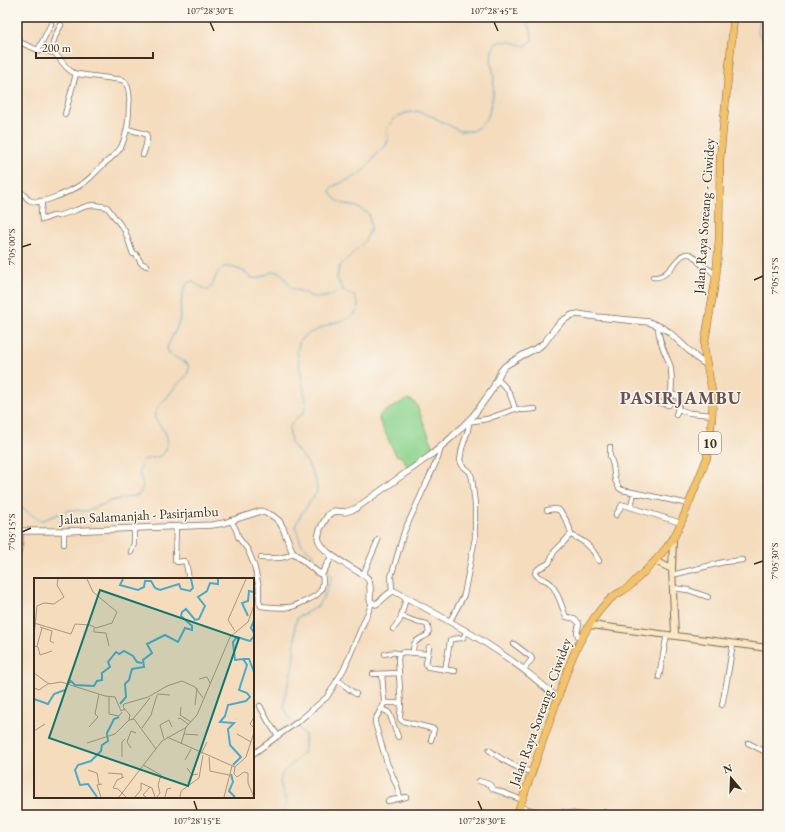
<svg xmlns="http://www.w3.org/2000/svg" width="785" height="832" font-family="'EB Garamond',serif">
<rect width="100%" height="100%" fill="#fbf7ec"/>
<filter id="ink" filterUnits="userSpaceOnUse"><feTurbulence type="fractalNoise" baseFrequency=".025" numOctaves="2"/><feDisplacementMap in="SourceGraphic" scale="8" xChannelSelector="R" yChannelSelector="G"/><feConvolveMatrix kernelMatrix="1 2 1 2 8 2 1 2 1" color-interpolation-filters="sRGB"/></filter>
<filter id="wash" filterUnits="userSpaceOnUse"><feTurbulence type="fractalNoise" baseFrequency=".012" numOctaves="4" result="noise"/><feDisplacementMap in="SourceGraphic" scale="16" xChannelSelector="R" yChannelSelector="G"/><feGaussianBlur stdDeviation="0.9" result="paint"/><feColorMatrix in="noise" values="0 0 0 0 0 0 0 0 0 0 0 0 0 0 0 0 0 1.4 0 .05"/><feComposite in="paint" operator="in"/></filter>
<g filter="url(#wash)">
<rect width="100%" height="100%" fill="#f4dcbd"/>
<!-- green -->
<path fill="#8cd48f" stroke="#647f56" d="M 408,399 L 413,401 L 416,404 L 434,448 L 434,450 L 408,468 L 402,457 L 396,455 L 379,420 L 380,415 L 382,413 Z"/>
<g fill="none" stroke-linecap="round" stroke-linejoin="round">
<!-- stream -->
<path stroke="#4aaac9" stroke-width="1" d="M 760,17 L 758,33 L 768,48
M 17,506 L 20,507 L 38,519 L 43,520 L 69,510 L 87,511 L 111,501 L 138,495 L 140,493 L 143,486 L 139,472 L 143,460 C 149,458 159,458 163,454 C 166,451 167,447 167,443 C 168,440 167,437 166,434 C 162,426 151,420 156,410 C 159,405 164,401 168,396 C 171,392 174,388 178,384 C 184,378 191,374 188,364 L 169,354 L 167,347 C 172,338 176,330 179,321 C 182,310 179,285 192,281 L 207,291 C 216,286 214,270 224,267 C 228,265 241,270 245,272 C 247,274 249,276 252,278 C 263,281 269,269 278,272 C 284,273 286,281 289,285 C 293,290 297,290 303,292 C 306,292 308,295 310,296 C 320,301 333,294 343,290
M 324,567 L 317,562 L 312,554 L 302,545 L 295,526 L 302,513 L 317,492 L 316,481 L 307,462 L 291,443 L 289,428 L 296,418 L 304,413 L 306,402 L 297,351 L 300,340 L 308,334 L 332,323 L 347,319 L 357,312 L 358,304 L 354,296 L 343,290 L 337,278 L 339,267 L 365,241 L 371,228 L 369,214 C 365,212 361,209 357,207 C 346,204 336,204 330,192 L 332,187 L 358,175 L 370,164 L 377,153 L 386,146 L 388,139 L 387,129 L 394,118 L 406,113 L 417,111 L 431,116 L 460,131 L 472,131 L 481,126 L 489,114 L 493,95 L 494,77 L 491,62 L 492,51 L 496,43 C 505,39 515,43 525,46 L 532,41 C 532,31 530,23 520,17
M 294,723 L 289,718 L 284,706 L 285,697 L 293,664 L 295,642 L 295,624 L 298,617 L 317,607 L 325,594 L 332,576 L 327,569
M 280,815 L 285,809 L 286,802 L 280,783 L 282,774 L 303,753 L 305,745 L 305,735 L 296,725"/>
</g>
</g>
<g filter="url(#ink)">
<g fill="none" stroke-linecap="round" stroke-linejoin="round">
<defs>
<path id="minor" d="M 17,41 L 38,50 L 55,53 L 66,67 L 72,72 L 77,74 L 123,80 C 130,86 130,97 129,106 C 129,119 127,133 122,145 C 119,153 109,159 103,165 C 97,170 92,177 85,182 C 75,189 62,195 50,199 C 44,201 34,203 29,200 C 23,196 27,193 17,192
M 38,50 L 51,24
M 52,52 C 52,41 56,34 61,25
M 65,114 L 76,74
M 127,129 L 146,134 C 149,140 145,148 143,155
M 40,201 L 42,203 L 41,213 L 42,220 L 55,215 L 58,216 L 76,210 L 87,206 L 94,205 L 107,207 L 125,231 L 133,254 L 136,254 L 141,263 L 147,266
M 653,277 C 671,280 677,250 690,254 C 695,256 698,262 702,265 C 704,267 707,268 710,270 C 712,271 714,274 716,277
M 658,326 C 658,340 665,352 670,365 C 672,372 672,386 671,394 C 672,394 677,396 678,397 C 680,401 677,412 676,415
M 497,379 C 510,391 510,393 515,409
M 656,402 L 669,405 L 670,403 L 671,394
M 678,409 L 690,413 L 713,415
M 467,422 L 487,419 L 515,409 L 523,410 L 535,409
M 610,447 L 610,456 L 613,465 L 615,480 L 619,488 L 622,490 L 689,504
M 631,506 L 634,493
M 547,510 L 555,509 L 559,510 C 565,517 570,526 571,535
M 616,515 L 622,505 L 624,505 L 681,523
M 231,520 L 237,532 L 238,537 L 248,550 L 254,565 L 259,587 L 259,602 L 261,606 C 268,607 281,608 289,607 C 293,607 297,605 301,603 C 316,597 326,592 322,574
M 176,526 L 175,560 L 177,562 L 184,561 L 186,563 L 189,579
M 64,531 L 64,544
M 131,552 L 134,544 L 134,529
M 261,558 C 272,558 284,560 293,553
M 17,559 L 20,547 L 21,531
M 363,575 L 378,540
M 672,575 L 724,562 L 743,560
M 673,588 L 688,590 L 708,597
M 392,591 L 391,577 L 404,532 L 438,458 L 441,447
M 401,616 L 417,622 L 427,624 C 433,640 421,634 415,643 C 413,645 413,650 413,653
M 450,621 L 464,595 L 475,538 L 475,505 L 472,478 L 470,472 L 462,465 L 460,460 L 462,448 L 468,430 L 469,423
M 393,629 L 400,620 L 406,598
M 580,641 L 577,633 L 579,624 L 578,622 L 573,618 L 566,617 C 562,607 558,592 551,584 C 546,578 538,580 535,573 L 538,569 L 549,563 L 554,552 L 563,543 L 569,536 L 571,535 C 586,542 591,546 599,561
M 514,644 L 531,657 L 532,659 L 524,669
M 429,647 L 426,664 L 428,667 L 455,671
M 385,654 C 390,653 395,651 399,654
M 428,654 L 403,652 L 399,654 L 398,659 L 401,706 L 400,716 L 400,719 L 402,721 L 434,729 L 431,740
M 445,670 L 450,641 L 452,639 L 463,638 L 467,631
M 373,674 L 399,673
M 382,674 L 384,701 L 386,703 L 400,703
M 659,677 L 667,634
M 337,680 C 344,684 349,690 356,694
M 385,702 L 375,720 L 375,723 L 387,763 L 397,786 L 400,798
M 722,705 L 727,680 L 733,643
M 260,706 L 268,721 L 278,736
M 381,709 L 388,712 L 390,715 L 398,737
M 748,743 L 768,753
M 489,750 C 503,761 514,767 531,772
M 253,754 L 300,720 L 327,697 L 344,669 L 372,603
M 479,781 L 489,784 L 493,789 L 507,794 L 522,800
M 388,801 L 406,797
M 520,807 L 542,813 L 562,812 L 584,815
M 595,815 L 604,812 L 609,815"/>
<path id="tertiary" d="M 17,531 L 66,531 L 212,525 L 224,523 L 258,512 L 261,511 L 266,513 L 273,516 L 279,521 L 283,528 L 292,551 L 317,572 L 321,574 L 323,572 L 332,556
M 558,699 C 510,653 452,622 394,591 C 388,592 382,601 376,604 L 371,602 L 370,600 C 370,594 371,587 369,581 C 368,577 363,575 360,573 C 347,564 322,554 318,538 L 320,529 L 328,515 L 334,511 L 345,512 L 355,509 L 431,455 L 451,438 L 473,416 L 492,390 L 501,371 L 505,366 L 523,355 L 539,347 L 545,342 L 556,327 L 562,321 L 572,315 L 578,314 L 597,317 L 649,322 L 663,328 L 669,332 L 698,359 L 707,365"/>
<path id="secondary" d="M 673,539 L 672,569 L 675,635
M 655,561 L 672,569
M 591,625 L 768,648"/>
<path id="trunk" d="M 517,815 L 570,663 C 578,643 596,609 614,596 C 620,592 627,589 632,584 L 655,561 L 667,547 L 673,539 L 681,523 L 707,458 L 712,418 L 713,396 L 705,355 L 704,346 L 716,277 L 719,239 L 720,159 L 734,17"/>
</defs>
<!-- minor casing -->
<use href="#minor" stroke="#7c6856" stroke-width="6"/>
<!-- tertiary casing -->
<use href="#tertiary" stroke="#7c6856" stroke-width="7"/>
<!-- secondary casing -->
<use href="#secondary" stroke="#7c6856" stroke-width="8"/>
<!-- trunk casing -->
<use href="#trunk" stroke="#7c6856" stroke-width="8"/>
<!-- minor -->
<use href="#minor" stroke="#fff" stroke-width="4.5"/>
<!-- tertiary -->
<use href="#tertiary" stroke="#fff" stroke-width="5.5"/>
<!-- secondary -->
<use href="#secondary" stroke="#fae7c3" stroke-width="6"/>
<!-- trunk -->
<use href="#trunk" stroke="#f3c26a" stroke-width="7"/>
</g>
</g>
<!-- ticks -->
<path fill="none" stroke="#3b2a1e" stroke-width="1.5" d="M 210,22 L 214,31M 494,22 L 498,31M 22,247 L 31,244M 754,280 L 763,276M 22,532 L 31,528M 754,564 L 763,561M 194,801 L 197,810M 478,801 L 482,810"/>
<g text-anchor="middle" stroke-width="3" stroke-linejoin="round" paint-order="stroke">
<!-- shield labels -->
<rect fill="#fbf7ec" stroke="#75685c" stroke-width="1" x="699" y="432" width="22" height="22" rx="3"/>
<g font-size="13" font-weight="bold" fill="#3b2a1e">
<text x="710" y="448">10</text>
</g>
<!-- street labels -->
<g font-size="14" fill="#3b2a1e" stroke="#fbf7ec">
<text transform="translate(704 216) rotate(-86)" y="5">Jalan Raya Soreang - Ciwidey</text>
<text transform="translate(139 515) rotate(-3)" y="5">Jalan Salamanjah - Pasirjambu</text>
<text transform="translate(540 712) rotate(-70)" y="5">Jalan Raya Soreang - Ciwidey</text>
</g>
<!-- district labels -->
<g font-size="18" font-weight="bold" letter-spacing="1" fill="#675057" stroke="#fbf7ec">
<text x="681" y="404">PASIRJAMBU</text>
</g>
</g>
<!-- overview -->
<g transform="translate(34 578)">
<rect width="220" height="220" fill="#f4dcbd"/>
<path fill="none" stroke="#4aaac9" stroke-width="2" d="M 89,1 L 86,7 L 104,12 L 110,9 L 111,3 L 117,3 L 121,10 L 126,12 L 145,6 L 147,11 L 156,13 L 159,10 L 157,1M 214,38 L 208,25 L 214,23 L 215,13 L 220,14M 220,42 L 217,50 L 220,55M 209,81 L 215,81 L 220,94M 35,105 L 37,103 L 41,107 L 60,108 L 63,103 L 68,102 L 68,95 L 76,89 L 74,84 L 82,74 L 85,76 L 90,73 L 99,78 L 103,84 L 108,85M 0,121 L 14,126 L 20,116 L 31,112M 86,126 L 92,119 L 91,106 L 95,102 L 98,91 L 110,89 L 109,82 L 118,75 L 113,66 L 131,57 L 144,64 L 151,50 L 158,52 L 158,48 L 147,38 L 148,34 L 152,31 L 161,42 L 165,41 L 171,28 L 164,19 L 173,13 L 176,5 L 184,6 L 184,1M 199,187 L 207,179 L 196,167 L 194,151 L 200,145 L 186,144 L 191,138 L 194,127 L 212,123 L 216,119 L 213,115 L 205,112 L 213,87 L 209,81 L 201,82 L 199,64 L 203,59 L 216,63 L 220,58M 197,196 L 199,204 L 195,213 L 201,219M 63,219 L 54,206 L 46,207 L 41,192 L 44,187 L 57,183 L 67,173 L 68,167 L 74,163 L 73,155 L 80,141 L 85,139"/>
<path fill="none" stroke="#aa957d" stroke-width="1" d="M 0,45 L 37,56 L 41,46 L 56,47 L 62,50 L 78,45 L 83,34 L 59,14 L 53,1M 6,49 L 18,53 L 16,63 L 20,65M 60,50 L 60,54 L 72,55 L 75,68M 201,53 L 194,42 L 212,1M 0,58 L 3,28 L 10,25 L 20,26 L 30,19 L 23,7 L 24,1M 0,68 L 4,69 L 6,77 L 18,73M 3,68 L 8,50M 0,95 L 15,106 L 27,104 L 71,118 L 81,119 L 87,133 L 91,131M 165,101 L 173,99 L 176,105M 0,110 L 5,112 L 15,105M 123,116 L 136,117M 75,119 L 75,136 L 85,138 L 88,134M 161,127 L 163,110M 147,129 L 146,137 L 157,144M 220,139 L 216,146 L 220,150M 99,141 L 116,120M 144,141 L 146,140 L 155,147M 55,149 L 64,139 L 61,136 L 65,116M 108,150 L 117,137 L 123,117M 0,153 L 11,146M 150,156 L 164,157M 203,156 L 217,164M 133,159 L 201,189M 130,161 L 126,147 L 135,142 L 138,149M 53,165 L 81,156 L 95,142M 147,166 L 152,149M 97,170 L 93,164 L 97,153 L 102,155M 122,171 L 100,141 L 95,142 L 96,137 L 89,129 L 90,126 L 114,119 L 133,108 L 148,103 L 161,109 L 169,120M 167,176 L 173,164M 88,179 L 88,164 L 91,161M 175,179 L 176,193 L 195,197M 151,182 L 157,171M 109,187 L 127,197 L 124,207 L 126,215 L 123,219M 153,190 L 158,197 L 164,196M 54,192 L 63,195 L 65,206M 74,195 L 88,196 L 88,200M 90,199 L 83,202 L 79,210 L 84,211 L 92,219M 67,219 L 63,207 L 68,206M 85,219 L 128,163 L 151,150 L 163,137 L 196,59 L 214,44 L 220,27M 101,219 L 107,212 L 107,205 L 118,210 L 121,219M 112,219 L 109,217 L 116,209M 131,219 L 133,211 L 137,210M 146,219 L 147,213 L 165,200 L 169,177M 190,219 L 198,188M 220,219 L 214,205 L 214,195 L 210,194 L 203,199 L 200,196 L 201,189 L 212,179 L 220,154"/>
<path fill="#0f766e" fill-opacity="0.15" stroke="#0f766e" stroke-width="2" d="M 66,12 L 205,60 L 154,208 L 15,160 Z"/>
<rect width="220" height="220" fill="none" stroke="#3b2a1e" stroke-width="2"/>
</g>
<!-- margin -->
<rect width="785" height="832" fill="none" stroke="#fbf7ec" stroke-width="44"/>
<!-- north arrow -->
<g transform="translate(731 778) rotate(341)" stroke="#fbf7ec" stroke-width="3" paint-order="stroke">
<path d="M0-3L7 15L0 10L-7 15Z" fill="#3b2a1e"/>
<text y="-6" font-size="11" font-weight="bold" text-anchor="middle" fill="#3b2a1e">N</text>
</g>
<!-- scale -->
<path d="M36 52v6h117v-6" fill="none" stroke="#3b2a1e" stroke-width="2"/>
<text x="42" y="52" font-size="12" fill="#3b2a1e" stroke="#fbf7ec" stroke-width="3" paint-order="stroke">200 m</text>
<rect x="22" y="22" width="741" height="788" fill="none" stroke="#3b2a1e" stroke-width="1.5"/>
<g font-size="10" text-anchor="middle" fill="#3b2a1e">
<text x="210" y="14">107°28'30"E</text>
<text x="494" y="14">107°28'45"E</text>
<text transform="translate(11 247) rotate(-90)" y="4">7°05'00"S</text>
<text transform="translate(774 276) rotate(-90)" y="4">7°05'15"S</text>
<text transform="translate(11 532) rotate(-90)" y="4">7°05'15"S</text>
<text transform="translate(774 561) rotate(-90)" y="4">7°05'30"S</text>
<text x="197" y="824">107°28'15"E</text>
<text x="482" y="824">107°28'30"E</text>
</g>
</svg>
